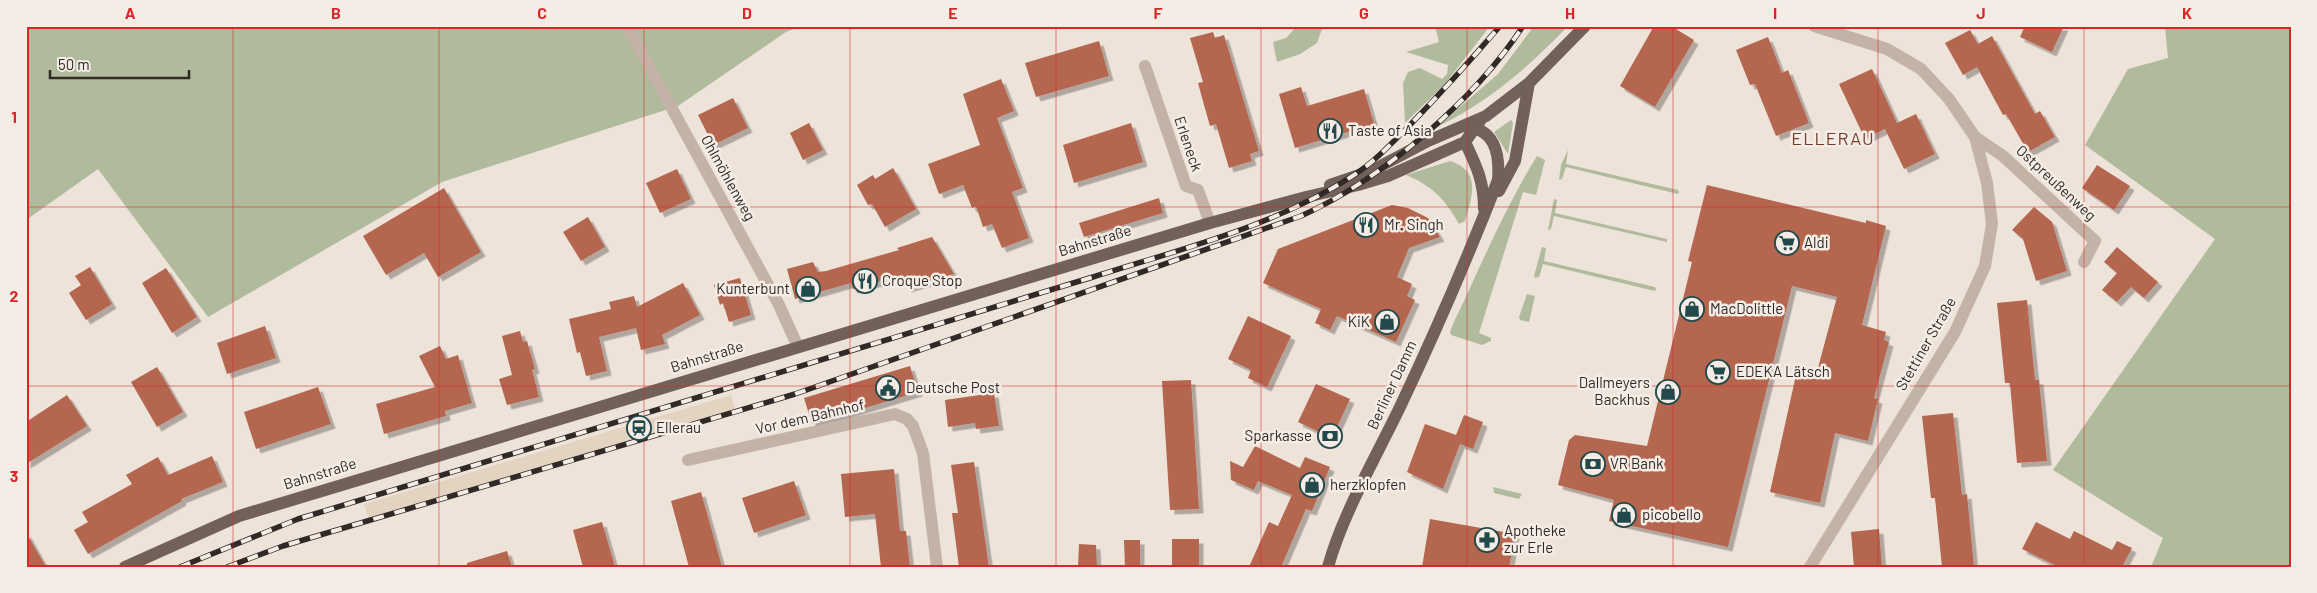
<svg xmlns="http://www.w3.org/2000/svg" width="2317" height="593" font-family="Barlow,sans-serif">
<defs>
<filter id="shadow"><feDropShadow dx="4.5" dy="4.5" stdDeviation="0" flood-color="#0004"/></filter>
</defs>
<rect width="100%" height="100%" fill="#ede3d9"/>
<!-- green -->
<path fill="#b0ba9c" d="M 26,26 L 801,26 L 786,32 L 678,106 L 442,182 L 208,317 L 98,169 L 26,220 Z
M 1297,26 L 1323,26 L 1317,43 L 1300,54 L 1277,62 L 1273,42 L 1286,38 Z
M 1435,26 L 1490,26 L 1445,84 L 1405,123 L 1403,83 L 1408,72 L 1420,68 L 1442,79 L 1447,74 L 1448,65 L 1406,52 L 1439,42 Z
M 1534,26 L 1568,26 C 1529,67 1488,102 1437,127 L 1498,74 Z
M 2165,26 L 2291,26 L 2291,567 L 2151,567 L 2163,538 L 2053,470 L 2215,239 L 2085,145 L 2128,69 L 2168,58 Z
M 1511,120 L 1513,123 L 1508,154 L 1494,132 Z
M 1568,150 L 1566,164 L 1678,190 L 1679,192 L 1678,194 L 1566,167 L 1562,179 L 1559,180 L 1561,165 Z
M 1537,156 L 1545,160 L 1536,195 L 1523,192 L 1479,333 L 1491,338 L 1491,341 L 1482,345 L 1451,335 L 1450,332 L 1453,324 C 1480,268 1504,209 1537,156 Z
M 1450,161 C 1482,171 1472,197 1465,221 L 1459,224 C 1446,200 1431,185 1406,175 Z
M 1554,199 L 1557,200 L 1555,213 L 1667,239 L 1667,242 L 1554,216 L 1551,229 L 1548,230 Z
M 1542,247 L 1546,248 L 1544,261 L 1655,287 L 1656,289 L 1655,291 L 1543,264 L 1539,277 L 1535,278 L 1534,276 Z
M 1527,294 L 1535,296 L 1529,322 L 1520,320 L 1519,317 Z
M 1493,487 L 1522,494 L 1519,499 L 1494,493 Z"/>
<!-- plaza -->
<path fill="#e3d4c2" d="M 731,395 L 735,409 L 368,518 L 364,504 Z"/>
<!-- building -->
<path fill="#b46650" filter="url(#shadow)" d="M 1654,26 L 1671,26 L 1694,40 L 1655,107 L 1620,86 Z
M 2025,26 L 2064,26 L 2052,52 L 2020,37 Z
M 1970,30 L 1978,44 L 1992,36 L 2035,114 L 2040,111 L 2055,137 L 2028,152 L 2006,114 L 2003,115 L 1977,67 L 1963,75 L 1945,43 Z
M 1213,32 L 1215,38 L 1224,35 L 1259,151 L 1250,154 L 1252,161 L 1229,168 L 1216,124 L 1210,126 L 1204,105 L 1198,83 L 1203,82 L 1190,38 Z
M 1768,37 L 1782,73 L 1788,70 L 1809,123 L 1776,136 L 1755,84 L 1750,85 L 1736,50 Z
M 1099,41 L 1109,76 L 1036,97 L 1025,63 Z
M 1872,69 L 1897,123 L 1916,114 L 1935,154 L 1904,169 L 1885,129 L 1865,139 L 1839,84 Z
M 1001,79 L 1014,111 L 997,118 L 1023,188 L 1012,192 L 1029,238 L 1002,248 L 992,224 L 983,227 L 976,206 L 972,208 L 963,185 L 939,194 L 928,164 L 980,145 L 963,94 Z
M 1301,87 L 1307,106 L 1364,89 L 1374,124 L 1295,148 L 1279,94 Z
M 733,98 L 748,128 L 713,145 L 698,115 Z
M 809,123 L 823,150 L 803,160 L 790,133 Z
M 1131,123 L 1143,162 L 1074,183 L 1063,145 Z
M 2097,165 L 2130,186 L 2114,210 L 2082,188 Z
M 893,168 L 916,209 L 885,227 L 872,204 L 868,205 L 857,185 L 873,175 L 875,179 Z
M 677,169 L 691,199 L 660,213 L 646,183 Z
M 1707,185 L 1866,223 L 1866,220 L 1886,226 L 1862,325 L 1886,332 L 1884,340 L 1889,342 L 1874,398 L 1878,399 L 1868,441 L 1835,433 L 1820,503 L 1770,492 L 1796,375 L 1815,379 L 1837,297 L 1792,286 L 1728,547 L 1609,521 L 1614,500 L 1558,485 L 1569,440 L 1575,435 L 1647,446 L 1692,262 L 1688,261 Z
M 444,188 L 481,252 L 438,277 L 424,253 L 386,275 L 363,236 Z
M 1159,198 L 1163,213 L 1084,237 L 1079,223 Z
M 1392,205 L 1408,208 L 1428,218 L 1440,237 L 1409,248 L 1397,277 L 1412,284 L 1407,296 L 1415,300 L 1396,342 L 1337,316 L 1330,330 L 1315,323 L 1321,309 L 1263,283 L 1278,249 Z
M 2034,207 L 2052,222 L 2067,271 L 2036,281 L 2023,239 L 2012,230 Z
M 588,217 L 605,247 L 581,261 L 563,232 Z
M 932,237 L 954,274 L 907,288 L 903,275 L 853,289 L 851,283 L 795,299 L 787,269 L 813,262 L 818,272 L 826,271 L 899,250 L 897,248 Z
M 2117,247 L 2158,282 L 2144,298 L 2131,287 L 2117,302 L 2102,290 L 2117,273 L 2104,262 Z
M 90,267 L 112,304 L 86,320 L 69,293 L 81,285 L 75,276 Z
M 166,268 L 197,317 L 172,333 L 142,283 Z
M 740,278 L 751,315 L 729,322 L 723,303 L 720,305 L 714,285 Z
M 683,283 L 700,315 L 662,335 L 665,344 L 641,350 L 636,328 L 599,337 L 607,371 L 586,376 L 580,352 L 577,353 L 569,319 L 611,309 L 609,302 L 634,296 L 637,307 Z
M 2027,300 L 2035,380 L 2039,380 L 2047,461 L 2017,463 L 2010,383 L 2005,383 L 1997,303 Z
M 1248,316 L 1291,336 L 1267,387 L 1248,378 L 1251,370 L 1228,359 Z
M 265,326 L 276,358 L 227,374 L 217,343 Z
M 520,331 L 523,342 L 527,341 L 535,369 L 532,370 L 539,397 L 507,405 L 499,379 L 512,375 L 502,336 Z
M 440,346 L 446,359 L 458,355 L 472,403 L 445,411 L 446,416 L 384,434 L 376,404 L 435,387 L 419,356 Z
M 910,366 L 918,392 L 812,424 L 804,398 Z
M 157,367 L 183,412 L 157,427 L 131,382 Z
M 1191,380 L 1199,509 L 1170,510 L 1162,381 Z
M 1316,384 L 1350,399 L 1332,438 L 1298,422 Z
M 318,387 L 331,424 L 256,449 L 244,412 Z
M 994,393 L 999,426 L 976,429 L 975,423 L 948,427 L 945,400 Z
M 67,395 L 87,426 L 26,464 L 26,422 Z
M 1953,413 L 1962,495 L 1967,494 L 1974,567 L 1942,567 L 1935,498 L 1931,498 L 1922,416 Z
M 1464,415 L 1483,422 L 1473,449 L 1460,444 L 1443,489 L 1407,472 L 1425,424 L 1456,435 Z
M 1255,446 L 1300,468 L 1305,457 L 1330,467 L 1312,511 L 1306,509 L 1281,567 L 1249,567 L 1269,522 L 1278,526 L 1292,495 L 1258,481 L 1254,490 L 1231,480 L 1230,461 L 1243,467 Z
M 212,456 L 223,482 L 181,499 L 182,501 L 88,554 L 74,530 L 88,522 L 82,512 L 132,484 L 126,475 L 158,457 L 168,475 Z
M 974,462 L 989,567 L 959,567 L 952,513 L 958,513 L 951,465 Z
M 894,469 L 900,531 L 906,531 L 910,567 L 881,567 L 875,514 L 845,517 L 841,474 Z
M 794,481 L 806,515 L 754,533 L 742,498 Z
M 701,492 L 712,531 L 722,567 L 689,567 L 671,501 Z
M 1430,519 L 1515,534 L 1509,567 L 1422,567 Z
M 602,522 L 615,567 L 583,567 L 573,530 Z
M 2036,522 L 2070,539 L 2074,531 L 2112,550 L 2117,541 L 2132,548 L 2122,567 L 2059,567 L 2022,549 Z
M 1879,529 L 1882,567 L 1854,567 L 1851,532 Z
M 26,532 L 46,567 L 26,567 Z
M 1172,539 L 1199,539 L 1199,567 L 1172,567 Z
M 1124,540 L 1140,540 L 1140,567 L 1125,567 Z
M 1079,544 L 1096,545 L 1097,567 L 1078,567 Z
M 507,551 L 512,567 L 467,567 L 467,563 Z"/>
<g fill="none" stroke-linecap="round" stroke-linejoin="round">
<!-- minor -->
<path stroke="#c3b3a7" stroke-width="12" d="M 627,26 L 779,305 L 798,347
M 1145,66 L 1186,186 L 1198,190 L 1210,223
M 1975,137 L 2003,156 L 2095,241 L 2084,262
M 688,460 L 895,414 L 907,419 L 913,426 L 923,453 L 937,567
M 1810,567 L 1955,332 L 1985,266 L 1992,224 L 1987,183 L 1975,137 L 1949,99 L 1921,69 L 1887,49 L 1814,26"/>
<!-- major -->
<path stroke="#716159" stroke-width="12" d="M 1465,142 C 1477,167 1484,182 1484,209
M 1330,185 L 1371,171 L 1428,141 L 1486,116 L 1529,83 L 1585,26
M 1499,191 L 1515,161 L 1529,83
M 125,567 L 239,516 L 1210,223 L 1306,197 L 1358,185 L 1388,176 L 1465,142 L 1482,118
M 1328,567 C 1342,515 1376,457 1400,407 C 1435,333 1468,257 1498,180 C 1500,153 1495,128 1463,126"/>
<defs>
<path id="rail" d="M 180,567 L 298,519 L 1093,277 C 1181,249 1276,226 1354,175 C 1374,162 1391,144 1408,127 C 1440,94 1470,61 1500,26
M 227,567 L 283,546 L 795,394 L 1301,216 C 1381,180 1475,100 1523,26"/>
</defs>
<!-- rail casing -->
<use href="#rail" stroke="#312926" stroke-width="5.5"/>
<!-- rail -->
<use href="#rail" stroke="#f5ede5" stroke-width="4" stroke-dasharray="11" stroke-linecap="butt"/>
</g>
<!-- grid -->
<path fill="none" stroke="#d62828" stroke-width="1" stroke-opacity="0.55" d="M 233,26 L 233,567M 439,26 L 439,567M 644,26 L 644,567M 850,26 L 850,567M 1056,26 L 1056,567M 1261,26 L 1261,567M 1467,26 L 1467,567M 1673,26 L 1673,567M 1878,26 L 1878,567M 2084,26 L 2084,567M 26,207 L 2291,207M 26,386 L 2291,386"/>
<!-- icons -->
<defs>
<symbol id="restaurant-ring" viewBox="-11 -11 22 22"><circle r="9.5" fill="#f5ede5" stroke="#224a4c" stroke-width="1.5"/><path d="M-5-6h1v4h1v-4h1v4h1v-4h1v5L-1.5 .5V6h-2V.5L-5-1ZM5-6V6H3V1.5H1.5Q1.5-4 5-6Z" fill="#224a4c"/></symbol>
<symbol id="supermarket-ring" viewBox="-11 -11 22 22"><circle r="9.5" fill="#f5ede5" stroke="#224a4c" stroke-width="1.5"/><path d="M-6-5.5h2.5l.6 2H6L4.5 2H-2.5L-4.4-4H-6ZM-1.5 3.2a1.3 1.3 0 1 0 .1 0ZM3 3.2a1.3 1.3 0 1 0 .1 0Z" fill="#224a4c"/></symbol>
<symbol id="shop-ring" viewBox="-11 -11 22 22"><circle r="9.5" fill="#f5ede5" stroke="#224a4c" stroke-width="1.5"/><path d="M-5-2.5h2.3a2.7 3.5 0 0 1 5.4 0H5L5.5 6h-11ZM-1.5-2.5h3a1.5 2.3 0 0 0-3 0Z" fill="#224a4c"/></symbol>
<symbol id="civic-ring" viewBox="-11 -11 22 22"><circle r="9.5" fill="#f5ede5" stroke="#224a4c" stroke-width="1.5"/><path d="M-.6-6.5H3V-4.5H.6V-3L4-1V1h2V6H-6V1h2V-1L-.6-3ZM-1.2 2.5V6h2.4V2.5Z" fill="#224a4c"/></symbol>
<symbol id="station-ring" viewBox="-11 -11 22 22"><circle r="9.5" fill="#f5ede5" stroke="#224a4c" stroke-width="1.5"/><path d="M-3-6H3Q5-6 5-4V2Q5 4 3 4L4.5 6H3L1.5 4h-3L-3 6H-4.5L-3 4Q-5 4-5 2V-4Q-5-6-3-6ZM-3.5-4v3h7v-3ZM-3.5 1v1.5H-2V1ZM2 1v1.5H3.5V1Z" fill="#224a4c"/></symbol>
<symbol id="bank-ring" viewBox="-11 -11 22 22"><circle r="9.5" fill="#f5ede5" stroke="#224a4c" stroke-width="1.5"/><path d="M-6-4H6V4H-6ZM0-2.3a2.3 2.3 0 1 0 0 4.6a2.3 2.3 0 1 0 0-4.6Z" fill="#224a4c"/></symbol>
<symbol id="pharmacy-ring" viewBox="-11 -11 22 22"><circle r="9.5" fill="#f5ede5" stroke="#224a4c" stroke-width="1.5"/><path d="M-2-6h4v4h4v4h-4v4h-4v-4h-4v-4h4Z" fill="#224a4c"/></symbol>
</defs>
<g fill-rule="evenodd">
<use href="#restaurant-ring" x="1316" y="117" width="28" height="28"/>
<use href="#restaurant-ring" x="1352" y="211" width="28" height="28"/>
<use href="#supermarket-ring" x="1773" y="229" width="28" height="28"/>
<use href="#restaurant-ring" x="851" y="267" width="28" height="28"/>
<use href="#shop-ring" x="794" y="275" width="28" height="28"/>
<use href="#shop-ring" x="1678" y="295" width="28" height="28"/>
<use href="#shop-ring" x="1373" y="308" width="28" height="28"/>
<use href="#supermarket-ring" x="1704" y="358" width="28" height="28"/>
<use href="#civic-ring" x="874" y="374" width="28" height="28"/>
<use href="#shop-ring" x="1654" y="378" width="28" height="28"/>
<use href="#station-ring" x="625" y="414" width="28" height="28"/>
<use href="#bank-ring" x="1316" y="422" width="28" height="28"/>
<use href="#bank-ring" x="1579" y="450" width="28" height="28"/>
<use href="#shop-ring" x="1298" y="471" width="28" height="28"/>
<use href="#shop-ring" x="1610" y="501" width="28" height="28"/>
<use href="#pharmacy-ring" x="1473" y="526" width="28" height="28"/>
</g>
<g text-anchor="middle" stroke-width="5" stroke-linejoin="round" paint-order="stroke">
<!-- poi labels -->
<g font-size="15" fill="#312926" stroke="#f5ede5" text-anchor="start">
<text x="1348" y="136">Taste of Asia</text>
<text x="1384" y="230">Mr. Singh</text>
<text x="1804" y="248">Aldi</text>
<text x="882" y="286">Croque Stop</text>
<text x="790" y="294" text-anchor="end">Kunterbunt</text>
<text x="1710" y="314">MacDolittle</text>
<text x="1370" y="327" text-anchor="end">KiK</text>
<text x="1736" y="377">EDEKA Lätsch</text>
<text x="1650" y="388" text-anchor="end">Dallmeyers<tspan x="1650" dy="17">Backhus</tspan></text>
<text x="906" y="393">Deutsche Post</text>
<text x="656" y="433">Ellerau</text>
<text x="1312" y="441" text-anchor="end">Sparkasse</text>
<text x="1610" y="469">VR Bank</text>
<text x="1330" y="490">herzklopfen</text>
<text x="1642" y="520">picobello</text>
<text x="1504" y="536">Apotheke<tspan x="1504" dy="17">zur Erle</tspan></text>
</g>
<!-- street labels -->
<g font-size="15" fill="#312926" stroke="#f5ede5">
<text transform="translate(1188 144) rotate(71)" y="5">Erleneck</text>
<text transform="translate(728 178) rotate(61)" y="5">Ohlmöhlenweg</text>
<text transform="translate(2056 183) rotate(43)" y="5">Ostpreußenweg</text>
<text transform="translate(1095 241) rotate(-17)" y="5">Bahnstraße</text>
<text transform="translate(1926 344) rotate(-60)" y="5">Stettiner Straße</text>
<text transform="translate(707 357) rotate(-17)" y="5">Bahnstraße</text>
<text transform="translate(1392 385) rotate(-65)" y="5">Berliner Damm</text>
<text transform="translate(810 417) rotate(-13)" y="5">Vor dem Bahnhof</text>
<text transform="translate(320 474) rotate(-17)" y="5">Bahnstraße</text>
</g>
<!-- quarter labels -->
<g font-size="18" letter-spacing="1" fill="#743b2b" stroke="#f5ede5">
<text x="1833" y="145">ELLERAU</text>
</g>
</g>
<!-- border -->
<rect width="2317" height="593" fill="none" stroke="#f5ede5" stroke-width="55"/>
<!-- scale -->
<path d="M50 70v8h139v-8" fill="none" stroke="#312926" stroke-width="2.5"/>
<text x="58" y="70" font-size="15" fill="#312926" stroke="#f5ede5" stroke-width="4" paint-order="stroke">50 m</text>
<rect x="28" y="28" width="2262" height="538" fill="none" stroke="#d62828" stroke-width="2"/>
<g font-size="16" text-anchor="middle" font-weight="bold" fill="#d62828">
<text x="130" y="19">A</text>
<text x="336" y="19">B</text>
<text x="542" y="19">C</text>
<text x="747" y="19">D</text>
<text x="953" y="19">E</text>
<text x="1158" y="19">F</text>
<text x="1364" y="19">G</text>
<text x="1570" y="19">H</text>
<text x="1775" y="19">I</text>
<text x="1981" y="19">J</text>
<text x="2187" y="19">K</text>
<text x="14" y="123">1</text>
<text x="14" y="302">2</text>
<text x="14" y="482">3</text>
</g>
</svg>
